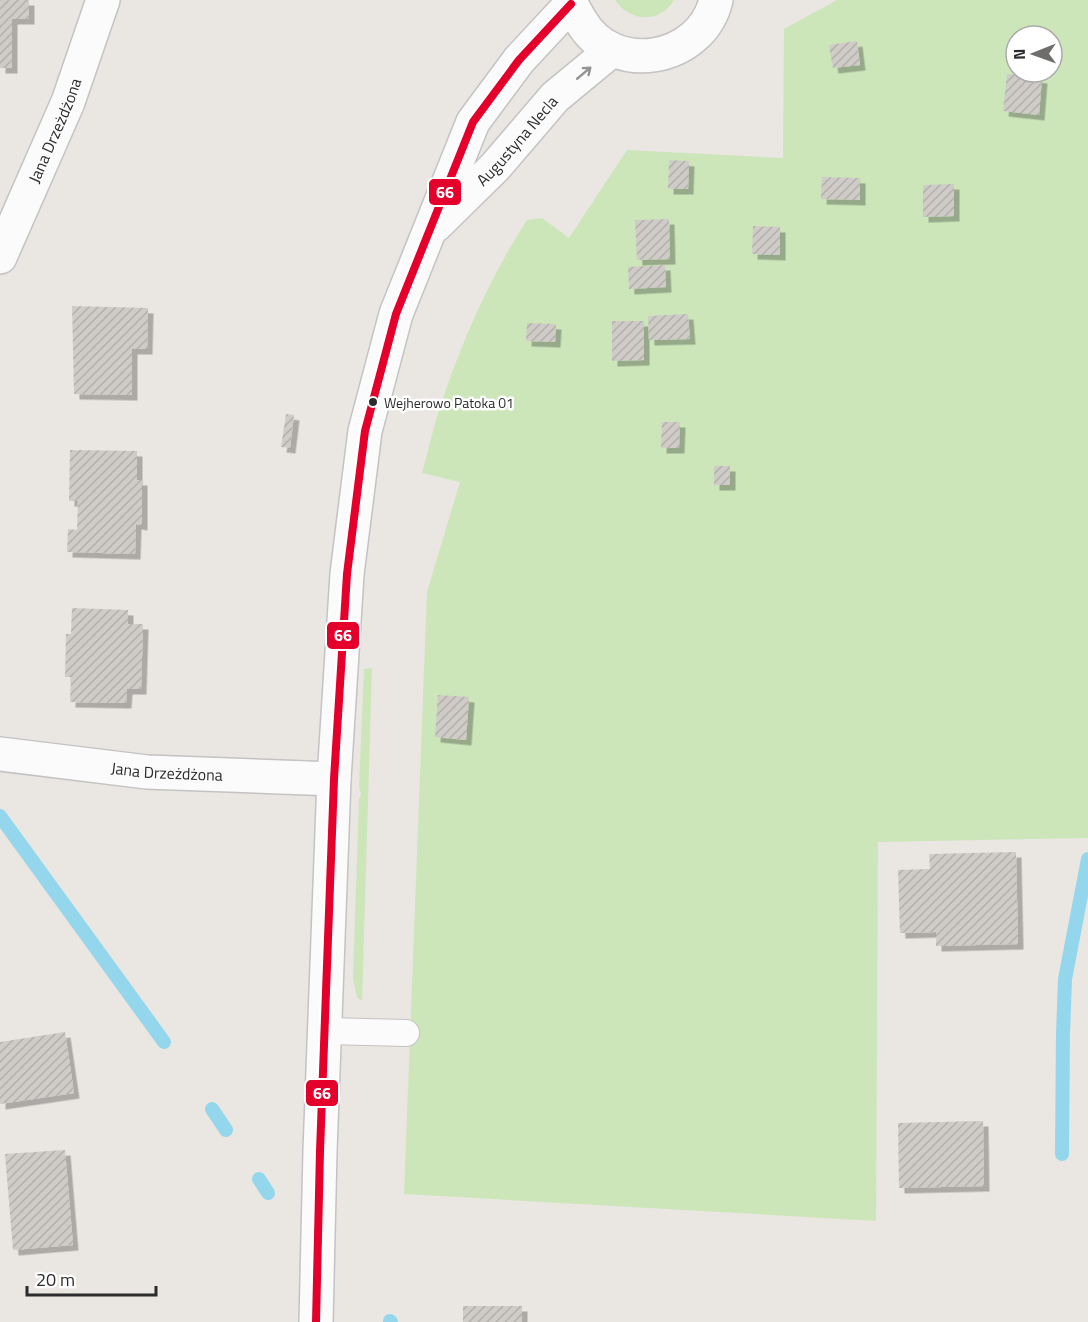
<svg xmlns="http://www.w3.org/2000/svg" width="1088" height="1322" font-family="'Titillium Web',sans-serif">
<defs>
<pattern id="building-hatch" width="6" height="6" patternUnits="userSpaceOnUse" patternTransform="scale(1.5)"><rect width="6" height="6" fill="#cfccc8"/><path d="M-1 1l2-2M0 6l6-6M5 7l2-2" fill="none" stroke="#b2afac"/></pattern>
<filter id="shadow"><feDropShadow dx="5.5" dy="5.5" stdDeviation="0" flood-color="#0004"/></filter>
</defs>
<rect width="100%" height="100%" fill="#eae6e2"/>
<!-- grass -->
<path fill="#cce6ba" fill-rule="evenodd" d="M 615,0 L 674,0 C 660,24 630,22 615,0 Z
M 837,0 L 1088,0 L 1088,838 L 878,842 L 876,1221 L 404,1194 L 427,592 L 460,482 L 422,473 C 428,451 433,429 440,407 C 462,341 489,279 527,220 L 542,218 L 569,238 L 627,150 L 783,158 L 784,29 ZM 1016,36 L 1052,36 L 1052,72 L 1016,72 Z
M 372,668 L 362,1001 L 357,997 L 353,978 L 359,799 L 361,795 L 359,786 L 364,669 Z"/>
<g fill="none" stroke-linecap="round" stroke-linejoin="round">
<!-- stream -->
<path stroke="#94d7ed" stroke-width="14" d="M 0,816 L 164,1042
M 212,1109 L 226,1130
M 1062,1154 L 1063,1034 L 1065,979 L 1088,859
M 259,1179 L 268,1193
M 390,1321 L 391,1322"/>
</g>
<!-- building -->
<path fill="url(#building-hatch)" filter="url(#shadow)" d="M 0,0 L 29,0 L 29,19 L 12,19 L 12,68 L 0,68 Z
M 857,41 L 860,65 L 833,68 L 829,45 Z
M 1007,74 L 1042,78 L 1039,115 L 1003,111 Z
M 669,160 L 689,161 L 688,189 L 668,189 Z
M 822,177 L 860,178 L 860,200 L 821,199 Z
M 954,184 L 954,216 L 923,217 L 923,185 Z
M 669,219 L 670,259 L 637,260 L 635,220 Z
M 753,226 L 780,227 L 780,255 L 752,254 Z
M 665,265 L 666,287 L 629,289 L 628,267 Z
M 72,306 L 148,308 L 147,349 L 132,349 L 132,395 L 74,394 Z
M 688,314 L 690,339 L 649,340 L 648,316 Z
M 612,321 L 644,321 L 644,360 L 612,361 Z
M 527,323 L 556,324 L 555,342 L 526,341 Z
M 286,414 L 294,415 L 290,448 L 281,447 Z
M 662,422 L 680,422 L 679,448 L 661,448 Z
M 70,450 L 137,451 L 137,480 L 142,480 L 142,525 L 136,524 L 135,554 L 67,552 L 68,529 L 77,530 L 78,501 L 69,501 Z
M 714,466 L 730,466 L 730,485 L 714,485 Z
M 72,608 L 128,610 L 128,624 L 143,624 L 141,689 L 127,689 L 126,703 L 70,702 L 71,677 L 65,677 L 66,634 L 71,634 Z
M 438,695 L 469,697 L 466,740 L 435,737 Z
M 1016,852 L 1018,944 L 936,946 L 936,932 L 900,933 L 898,870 L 930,869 L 929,854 Z
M 65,1032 L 74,1093 L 0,1104 L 0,1042 Z
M 983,1121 L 984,1186 L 899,1188 L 898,1123 Z
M 65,1150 L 73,1245 L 13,1250 L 5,1154 Z
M 463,1306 L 522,1306 L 522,1322 L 463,1322 Z"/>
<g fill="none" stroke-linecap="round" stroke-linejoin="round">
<defs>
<path id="lane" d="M 326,1031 L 406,1033"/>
<g id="street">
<path id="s1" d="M 0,257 L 68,102 L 103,0"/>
<path id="s2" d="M 0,754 L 147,772 L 334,779"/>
</g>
<g id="secondary">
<path d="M 571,0 C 572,8 577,14 581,21 C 613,77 701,62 716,0"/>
<path id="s3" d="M 436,225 L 495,167 L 555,97 L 612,50"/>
<path d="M 316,1322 L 320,1151 L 334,779 L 347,574 L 365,431 L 396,314 L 473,122 L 519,60 L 571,4"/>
</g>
</defs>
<!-- lane casing -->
<use href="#lane" stroke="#c4c3c3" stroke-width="28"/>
<!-- street casing -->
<use href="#street" stroke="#c4c3c3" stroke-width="36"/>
<!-- secondary casing -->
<use href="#secondary" stroke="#c4c3c3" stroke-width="36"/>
<!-- lane -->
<use href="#lane" stroke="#fcfbfb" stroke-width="26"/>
<!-- street -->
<use href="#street" stroke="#fcfbfb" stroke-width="33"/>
<!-- secondary -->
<use href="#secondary" stroke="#fcfbfb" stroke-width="33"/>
<defs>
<path id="bus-1" d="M 316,1322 L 320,1151 L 334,779 L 347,574 L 365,431 L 396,314 L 473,122 L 519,60 L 571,4"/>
</defs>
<!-- bus-1 casing -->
<use href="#bus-1" stroke="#fff" stroke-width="12"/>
<!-- bus-1 -->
<use href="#bus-1" stroke="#e4002b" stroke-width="8"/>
</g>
<!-- one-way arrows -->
<defs><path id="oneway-shaft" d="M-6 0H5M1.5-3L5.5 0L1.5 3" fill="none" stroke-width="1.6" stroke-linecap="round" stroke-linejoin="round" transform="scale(1.5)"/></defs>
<use stroke="#949494" href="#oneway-shaft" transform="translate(584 73) rotate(-40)"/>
<!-- markers -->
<circle fill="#2c2c2c" stroke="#fff" stroke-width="2" cx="373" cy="402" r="5"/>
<g text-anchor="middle" stroke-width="5" stroke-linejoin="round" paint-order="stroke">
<!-- bus labels -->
<g font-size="14" fill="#2c2c2c" stroke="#fff" text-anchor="start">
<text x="384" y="408">Wejherowo Patoka 01</text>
</g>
<!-- street labels -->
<g font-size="16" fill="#2c2c2c" stroke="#fff">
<text dy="6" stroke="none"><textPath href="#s1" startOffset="138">Jana Drzeżdżona</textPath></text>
<text dy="6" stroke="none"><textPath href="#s3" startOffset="117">Augustyna Necla</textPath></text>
<text dy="6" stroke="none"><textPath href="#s2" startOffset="168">Jana Drzeżdżona</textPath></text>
</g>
</g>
<g stroke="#fff" stroke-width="2">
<rect x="428" y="178" width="34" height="28" rx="6" fill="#e4002b"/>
<rect x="326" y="621" width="34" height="29" rx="6" fill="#e4002b"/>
<rect x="305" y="1079" width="34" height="28" rx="6" fill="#e4002b"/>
</g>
<g font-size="16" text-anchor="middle" font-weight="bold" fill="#fff">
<text x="445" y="198">66</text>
<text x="343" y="641">66</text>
<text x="322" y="1099">66</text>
</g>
<!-- north arrow -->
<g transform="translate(1034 54) rotate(269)"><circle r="28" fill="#ffffff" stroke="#ababab" stroke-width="1.5"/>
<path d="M0-4.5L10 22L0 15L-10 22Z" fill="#6e6d6c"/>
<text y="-9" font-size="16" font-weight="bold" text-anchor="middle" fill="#2c2c2c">N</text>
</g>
<!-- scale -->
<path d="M27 1286v9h129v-9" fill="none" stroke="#2c2c2c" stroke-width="3"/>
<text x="36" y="1286" font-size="18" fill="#2c2c2c" stroke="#ffffff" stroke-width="4.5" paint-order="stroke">20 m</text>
</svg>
